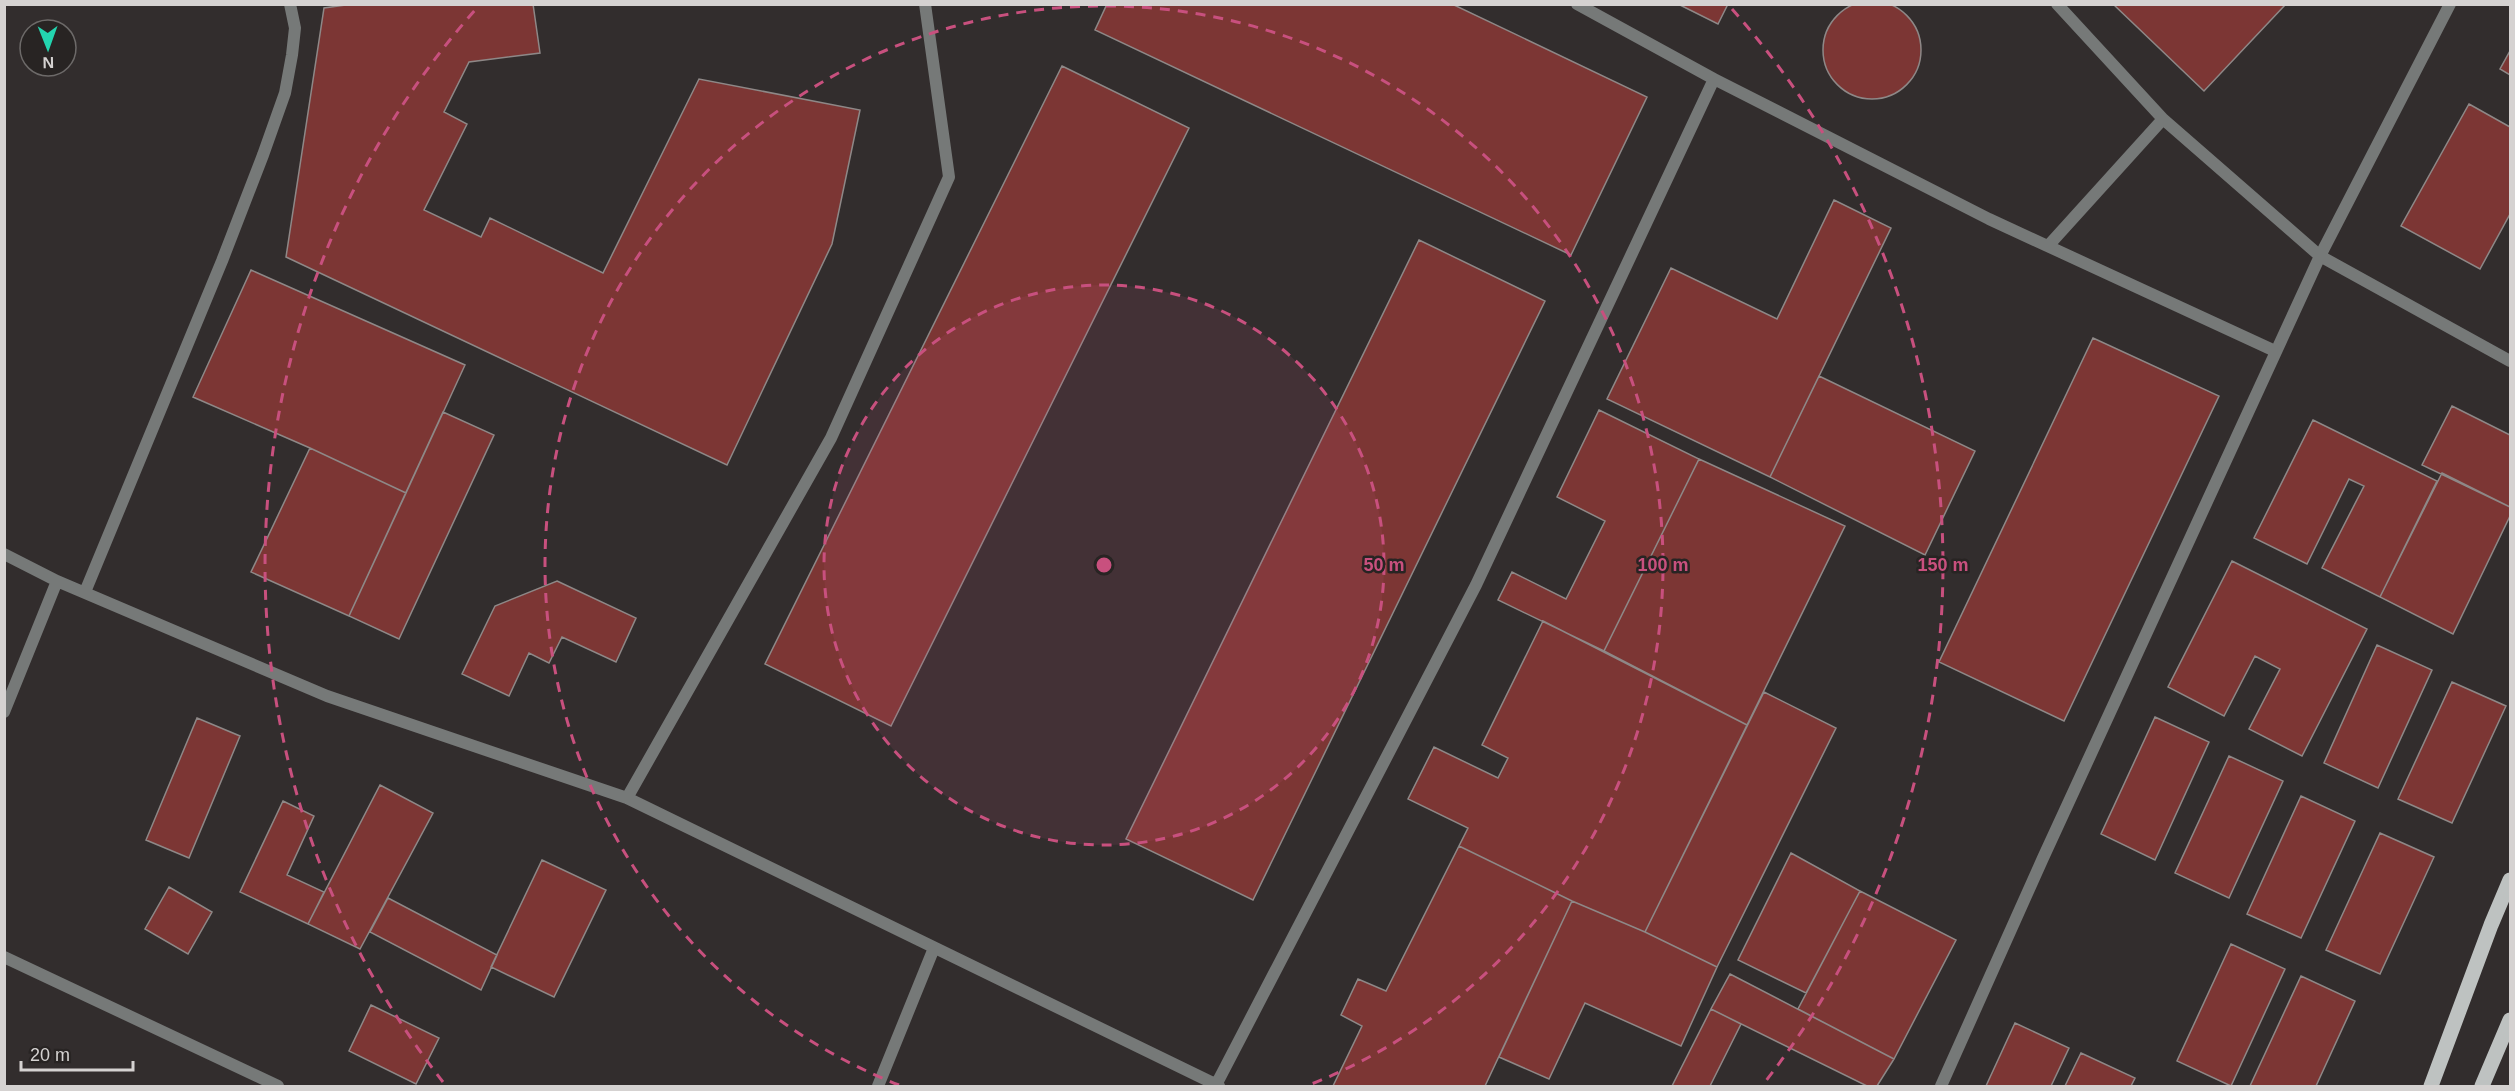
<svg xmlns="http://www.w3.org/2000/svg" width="2515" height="1091" font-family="Arial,sans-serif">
<rect width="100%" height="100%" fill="#322d2d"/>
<!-- building -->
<path fill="#7c3634" stroke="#8e8887" stroke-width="1.5" d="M1823 50a49 49 0 1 1 98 0a49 49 0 1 1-98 0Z
M 353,4 L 533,4 L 540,53 L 469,62 L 444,112 L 467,124 L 424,210 L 481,237 L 490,218 L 603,273 L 699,79 L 860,110 L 832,244 L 727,465 L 286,257 L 324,8 Z
M 1107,4 L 1452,4 L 1647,97 L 1571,255 L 1095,30 Z
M 1678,4 L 1728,4 L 1718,24 Z
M 2113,4 L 2286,4 L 2204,91 Z
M 2510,51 L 2510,75 L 2500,69 Z
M 1062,66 L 1189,128 L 891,726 L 765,664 Z
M 2469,104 L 2510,127 L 2510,214 L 2480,269 L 2401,226 Z
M 1834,200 L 1891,228 L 1770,477 L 1607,399 L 1671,268 L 1777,319 Z
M 1419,240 L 1545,301 L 1253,900 L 1126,839 Z
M 251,270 L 465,365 L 406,493 L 310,448 L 193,397 Z
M 2093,338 L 2219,396 L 2064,721 L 1939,662 Z
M 1819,376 L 1975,451 L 1925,555 L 1770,477 Z
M 2452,406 L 2510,435 L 2510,507 L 2422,465 Z
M 1599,410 L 1699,459 L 1604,651 L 1498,600 L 1512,572 L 1566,599 L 1605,521 L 1557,497 Z
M 443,412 L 494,435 L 399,639 L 349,616 Z
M 2313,420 L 2437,481 L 2380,597 L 2322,568 L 2364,486 L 2349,479 L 2307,564 L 2254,538 Z
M 310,448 L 406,493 L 349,616 L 251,572 Z
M 1699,459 L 1845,526 L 1747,725 L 1604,651 Z
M 2442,473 L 2510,507 L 2510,516 L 2453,634 L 2380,597 Z
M 2232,561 L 2367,629 L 2302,756 L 2249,729 L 2280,669 L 2255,656 L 2224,716 L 2168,687 Z
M 557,581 L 636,618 L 616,662 L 562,637 L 549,663 L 529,653 L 509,696 L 462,674 L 495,606 Z
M 1543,621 L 1747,725 L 1645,932 L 1572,901 L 1459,846 L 1468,828 L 1408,799 L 1434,747 L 1498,778 L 1508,758 L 1482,745 Z
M 2377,645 L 2432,670 L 2378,788 L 2324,763 Z
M 2452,682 L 2506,706 L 2452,823 L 2398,799 Z
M 1764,692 L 1836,728 L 1717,967 L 1645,932 Z
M 2155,717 L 2209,742 L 2155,860 L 2101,834 Z
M 197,718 L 240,736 L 189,858 L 146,840 Z
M 2229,756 L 2283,781 L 2229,898 L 2175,873 Z
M 380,785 L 433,813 L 360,949 L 308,924 Z
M 2301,796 L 2355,821 L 2301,938 L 2247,914 Z
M 283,801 L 314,816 L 287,875 L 324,892 L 308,924 L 240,892 Z
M 2380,833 L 2434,857 L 2380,974 L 2326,950 Z
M 1459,846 L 1572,901 L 1485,1086 L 1333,1086 L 1362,1026 L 1341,1015 L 1358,979 L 1386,991 Z
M 1791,853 L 1860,891 L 1806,993 L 1738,960 Z
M 542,860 L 606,890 L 554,997 L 491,967 Z
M 169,887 L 212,912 L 188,954 L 145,929 Z
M 1860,891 L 1956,940 L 1894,1059 L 1798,1009 Z
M 388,898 L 497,955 L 481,990 L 370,932 Z
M 1572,901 L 1645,932 L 1717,967 L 1681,1046 L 1585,1003 L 1549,1079 L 1499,1057 Z
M 2231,944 L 2285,969 L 2231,1086 L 2177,1061 Z
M 1730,974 L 1894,1059 L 1877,1086 L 1867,1086 L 1711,1009 Z
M 2301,976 L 2355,1001 L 2316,1086 L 2250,1086 Z
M 371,1005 L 439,1038 L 416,1084 L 349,1051 Z
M 1711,1009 L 1741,1024 L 1710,1086 L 1672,1086 Z
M 2015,1023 L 2069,1048 L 2051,1086 L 1986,1086 Z
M 2081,1053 L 2135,1078 L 2131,1086 L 2065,1086 Z"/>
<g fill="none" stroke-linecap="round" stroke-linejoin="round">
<!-- minor -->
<path stroke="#767978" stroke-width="12" d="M 1577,4 L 1714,79 L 1989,219 L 2275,351
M 2057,4 L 2163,119 L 2320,256 L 2510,361
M 2048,246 L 2163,119
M 4,554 L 57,581 L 327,696 L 627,798 L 1219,1086
M 85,592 L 222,261 L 263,155 L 285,93 L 292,55 L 295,28 L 290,4
M 4,712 L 57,581
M 627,798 L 831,438 L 949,177 L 925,4
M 4,957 L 278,1086
M 1216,1085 L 1476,585 L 1714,79
M 878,1086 L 934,948
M 1941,1086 L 2043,858 L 2320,256 L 2450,4"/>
<!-- primary -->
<path stroke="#bec2c1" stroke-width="15" d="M 2431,1086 L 2491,925 L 2510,880
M 2482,1086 L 2510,1020"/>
</g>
<!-- distance rings -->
<circle cx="1104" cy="565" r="280" fill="#c8507e" fill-opacity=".12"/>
<g fill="none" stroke="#c8507e" stroke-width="3" stroke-dasharray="10 8">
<circle cx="1104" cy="565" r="280"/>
<path d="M899 1085A559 559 0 1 1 1309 1085"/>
<path d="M443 1082A839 839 0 0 1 476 9M1732 9A839 839 0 0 1 1765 1082"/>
</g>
<circle cx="1104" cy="565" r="9" fill="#c8507e" stroke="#282423" stroke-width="3"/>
<g font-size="18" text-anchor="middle" font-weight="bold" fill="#c8507e" stroke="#282423" stroke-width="5" stroke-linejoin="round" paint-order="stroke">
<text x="1384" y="571">50 m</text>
<text x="1663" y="571">100 m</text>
<text x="1943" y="571">150 m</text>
</g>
<!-- border -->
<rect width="2515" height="1091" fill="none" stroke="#d5d2d1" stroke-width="12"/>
<!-- north arrow -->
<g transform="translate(48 48) rotate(179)"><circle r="28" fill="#282423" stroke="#6d6a69" stroke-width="1.5"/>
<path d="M0-4.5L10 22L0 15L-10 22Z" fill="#23d5af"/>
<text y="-9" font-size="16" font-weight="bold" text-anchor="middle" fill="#d5d2d1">N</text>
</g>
<!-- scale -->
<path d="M21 1061v9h112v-9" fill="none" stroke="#d5d2d1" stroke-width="3"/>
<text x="30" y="1061" font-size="18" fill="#d5d2d1" stroke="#282423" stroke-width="4.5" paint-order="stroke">20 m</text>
</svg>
